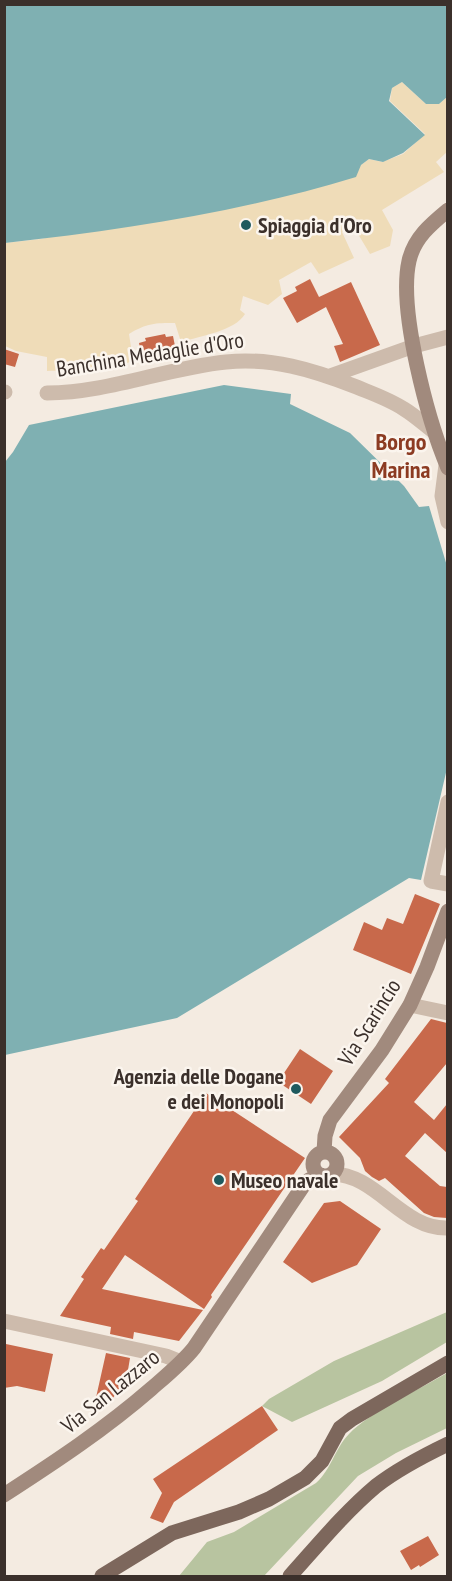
<svg xmlns="http://www.w3.org/2000/svg" width="452" height="1581" font-family="'PT Sans Narrow',sans-serif">
<rect width="100%" height="100%" fill="#f4ebe1"/>
<!-- green -->
<path fill="#b8c4a0" d="M 447,1312 L 447,1342 L 382,1381 L 292,1422 L 262,1406 L 269,1399 L 334,1361 Z
M 447,1373 L 447,1428 L 396,1453 L 358,1476 L 264,1576 L 179,1576 L 207,1542 L 234,1532 L 316,1483 C 331,1470 335,1448 349,1434 C 370,1412 420,1389 447,1373 Z"/>
<!-- sand -->
<path fill="#efdcb8" d="M 402,82 L 426,104 L 439,104 L 447,97 L 447,152 L 436,162 L 444,172 L 382,210 L 393,230 L 390,246 L 370,254 L 352,224 L 342,232 L 354,258 L 319,274 L 311,262 L 279,280 L 282,294 L 268,305 L 243,296 L 240,310 L 245,314 C 235,331 200,336 181,342 L 175,323 C 155,323 147,323 129,334 L 133,360 C 113,373 71,370 47,371 L 47,357 L 16,351 L 5,346 L 5,243 L 41,239 L 361,165 L 369,159 L 382,162 L 403,154 L 425,134 L 390,101 L 392,88 Z"/>
<!-- water -->
<path fill="#7fb0b2" d="M 4,5 L 447,5 L 447,97 L 439,104 L 426,104 L 402,82 L 392,88 L 389,101 L 425,135 L 403,153 L 383,162 L 369,159 L 361,165 L 356,177 C 241,212 124,230 5,243 Z
M 224,385 L 291,394 L 290,404 L 350,433 L 404,486 L 419,507 L 429,506 L 447,566 L 448,764 L 421,880 L 409,878 L 177,1018 L 5,1055 L 5,462 L 13,452 L 29,425 Z"/>
<!-- building -->
<path fill="#c8694b" d="M 310,279 L 319,297 L 351,282 L 380,345 L 340,362 L 334,346 L 343,344 L 326,307 L 297,323 L 283,298 L 297,291 L 295,287 Z
M 165,334 L 166,337 L 173,336 L 176,351 L 169,352 L 170,356 L 158,359 L 150,360 L 149,357 L 142,358 L 139,343 L 146,341 L 145,338 Z
M 4,349 L 19,354 L 15,367 L 4,364 Z
M 415,894 L 440,904 L 411,974 L 353,950 L 364,922 L 382,930 L 387,918 L 403,924 Z
M 431,1019 L 447,1023 L 447,1063 L 414,1102 L 434,1120 L 447,1104 L 447,1153 L 425,1133 L 405,1156 L 440,1186 L 447,1187 L 447,1218 L 434,1217 L 424,1213 L 385,1178 L 379,1181 L 372,1177 L 365,1171 L 360,1158 L 339,1137 L 389,1083 L 385,1079 Z
M 300,1049 L 333,1071 L 311,1104 L 278,1082 Z
M 206,1093 L 305,1158 L 211,1295 L 212,1297 L 204,1309 L 125,1255 L 102,1289 L 203,1310 L 179,1341 L 134,1332 L 133,1339 L 110,1334 L 111,1327 L 60,1316 L 84,1279 L 81,1277 L 101,1248 L 104,1250 L 138,1201 L 135,1199 Z
M 340,1201 L 381,1229 L 357,1265 L 312,1283 L 283,1262 L 324,1203 Z
M 6,1344 L 53,1354 L 45,1392 L 17,1386 L 4,1388 Z
M 106,1353 L 130,1358 L 125,1388 L 121,1387 L 107,1406 L 95,1402 Z
M 262,1406 L 278,1430 L 174,1502 L 163,1523 L 150,1518 L 162,1493 L 153,1479 Z
M 428,1536 L 439,1555 L 420,1567 L 419,1565 L 411,1570 L 400,1551 Z"/>
<g fill="none" stroke-linecap="round" stroke-linejoin="round">
<!-- street -->
<path stroke="#cdbbac" stroke-width="15" d="M 330,376 L 414,346 L 448,337
M 4,392 L 5,392
M 47,393 C 108,393 166,368 226,362 C 271,357 313,370 354,386 C 371,393 389,399 404,409 C 414,415 424,424 433,431
M 446,465 L 442,496 L 448,522
M 448,802 L 431,881 L 448,884
M 410,1005 L 448,1013
M 332,1174 C 377,1174 402,1230 448,1228
M 4,1321 L 166,1356 L 181,1362"/>
<!-- secondary -->
<path stroke="#a18a7d" stroke-width="15" d="M 448,210 C 431,224 414,238 409,261 C 398,310 428,421 448,468
M 324,1152 L 325,1136 L 330,1120 L 382,1050 L 410,1005 L 427,967 L 448,911
M313 1164a12 12 0 1 1 24 0a12 12 0 1 1-24 0Z
M 4,1495 C 55,1462 105,1429 151,1389 C 166,1376 182,1363 194,1348 L 303,1186 L 309,1180 L 321,1175"/>
<!-- primary -->
<path stroke="#7d675c" stroke-width="15" d="M 102,1576 L 172,1533 L 239,1512 L 269,1499 L 305,1478 L 322,1461 L 340,1428 L 352,1419 L 448,1363
M 290,1576 C 317,1546 344,1513 376,1486 C 398,1469 423,1456 448,1444"/>
</g>
<!-- markers -->
<g fill="#1f5a5e" stroke="#fbf5ee" stroke-width="2">
<circle cx="246" cy="225" r="6"/>
<circle cx="296" cy="1089" r="6"/>
<circle cx="219" cy="1180" r="6"/>
</g>
<g text-anchor="middle" stroke-width="5" stroke-linejoin="round" paint-order="stroke">
<!-- poi labels -->
<g font-size="22" font-weight="bold" fill="#3b302b" stroke="#fbf5ee" text-anchor="start">
<text x="258" y="233">Spiaggia d'Oro</text>
<text x="284" y="1084" text-anchor="end">Agenzia delle Dogane<tspan x="284" dy="25">e dei Monopoli</tspan></text>
<text x="231" y="1188">Museo navale</text>
</g>
<!-- street labels -->
<g font-size="22" fill="#3b302b" stroke="#fbf5ee">
<text transform="translate(150 354) rotate(-9)" y="8">Banchina Medaglie d'Oro</text>
<text transform="translate(369 1022) rotate(-58)" y="8">Via Scarincio</text>
<text transform="translate(110 1391) rotate(-39)" y="8">Via San Lazzaro</text>
</g>
<!-- neighbourhood labels -->
<g font-size="24" font-weight="bold" fill="#8c3b22" stroke="#fbf5ee">
<text x="401" y="450">Borgo<tspan x="401" dy="28">Marina</tspan></text>
</g>
</g>
<!-- border -->
<rect width="452" height="1581" fill="none" stroke="#3b302b" stroke-width="12"/>
</svg>
